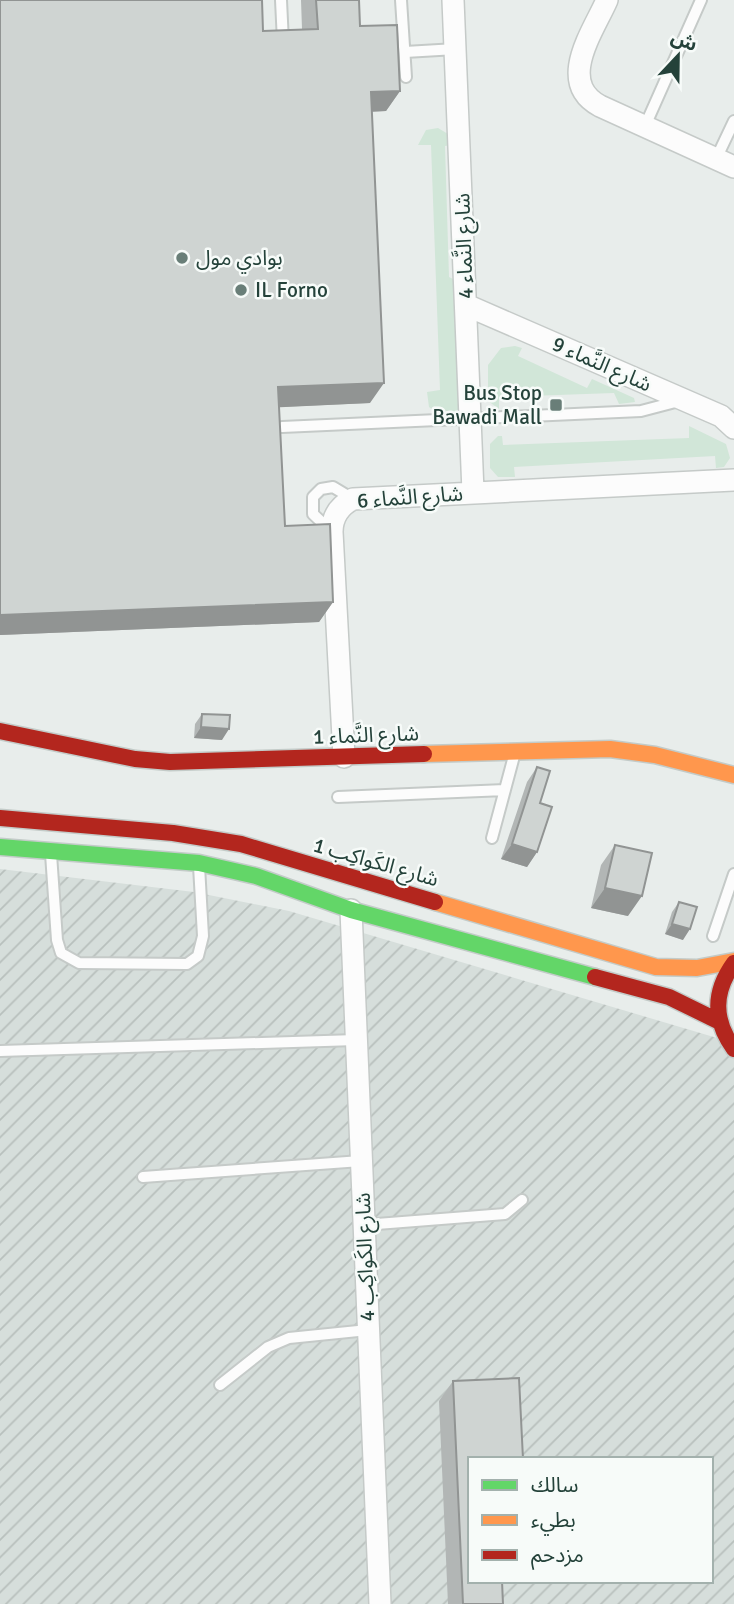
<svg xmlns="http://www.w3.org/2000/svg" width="734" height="1604" font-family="Signika,'Noto Sans Arabic',sans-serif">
<defs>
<pattern id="industrial-furrows" width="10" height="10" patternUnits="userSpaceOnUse" patternTransform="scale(1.75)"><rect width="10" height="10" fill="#d6dedb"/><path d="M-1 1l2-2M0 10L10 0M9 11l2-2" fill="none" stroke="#b8c0bd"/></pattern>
</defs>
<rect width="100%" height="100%" fill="#e8edeb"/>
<!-- industrial -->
<path fill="url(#industrial-furrows)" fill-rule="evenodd" d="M 0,869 L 194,892 L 289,911 L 734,1043 L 734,1604 L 0,1604 ZM 470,1459 L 711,1459 L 711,1581 L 470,1581 Z"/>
<!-- green -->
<path fill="#d1e6d8" d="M 438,128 L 448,134 L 452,145 L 445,146 L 449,277 L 457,281 L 460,408 L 452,415 L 441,416 L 429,407 L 427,392 L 440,390 L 431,145 L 418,145 L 426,130 Z
M 515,346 L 522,348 L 518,356 L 587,388 L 592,379 L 634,398 L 635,402 L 619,404 L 614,393 L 499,397 L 499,409 L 488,401 L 488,365 L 501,348 Z
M 689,426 L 726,444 L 730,458 L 724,467 L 716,468 L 715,456 L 514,467 L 515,477 L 498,477 L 490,468 L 490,444 L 498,436 L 502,436 L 503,445 L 689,438 Z"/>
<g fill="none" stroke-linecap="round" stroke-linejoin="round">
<defs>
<path id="lane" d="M 281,0 L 283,42
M 401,0 L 406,77
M 405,52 L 456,49
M 645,126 L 701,0
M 716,159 L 734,121
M 282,427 L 641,411 L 683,400
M 332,532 L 313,514 L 313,497 L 321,489 L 333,487 L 353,499
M 338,797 L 505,790
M 492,838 L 514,756
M 51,854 L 57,940 L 61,953 L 79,963 L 187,964 L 198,956 L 203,936 L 199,866
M 713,936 L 734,874
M 0,1051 L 356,1040
M 143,1177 L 361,1161
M 364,1225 L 505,1214 L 522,1200
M 220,1385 L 268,1347 L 289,1338 L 368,1330"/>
<path id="street" d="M 453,0 L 473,492
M 607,0 C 593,32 556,82 600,106 L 734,167
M 466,305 L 721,416 L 734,428
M 344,757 L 332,532 C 332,517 339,506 353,499 L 734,480
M 351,910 L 380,1604"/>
<path id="fast" d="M 0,847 L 199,863 L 256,876 L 351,910 L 595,977"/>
<path id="slow" d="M 424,754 L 610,749 L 655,755 L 734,775
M 435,902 L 656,967 L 697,968 L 734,961"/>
<path id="jam" d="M 0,731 L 135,759 L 170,762 L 424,754
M 0,818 L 173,833 L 241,844 L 435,902
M 734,963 C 713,992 713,1020 734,1049
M 595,977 L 669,997 L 718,1021"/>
</defs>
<!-- lane casing -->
<use href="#lane" stroke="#c5cac8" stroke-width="14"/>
<!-- street casing -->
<use href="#street" stroke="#c5cac8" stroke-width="24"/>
<!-- fast casing -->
<use href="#fast" stroke="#c3cbc8" stroke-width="19"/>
<!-- slow casing -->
<use href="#slow" stroke="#c3cbc8" stroke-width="19"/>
<!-- jam casing -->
<use href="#jam" stroke="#c3cbc8" stroke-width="19"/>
<!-- lane -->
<use href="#lane" stroke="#fcfcfc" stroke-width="10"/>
<!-- street -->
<use href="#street" stroke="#fcfcfc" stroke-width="21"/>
<!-- fast -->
<use href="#fast" stroke="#63d668" stroke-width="16"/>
<!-- slow -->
<use href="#slow" stroke="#ff974d" stroke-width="16"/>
<!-- jam -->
<use href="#jam" stroke="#b3261e" stroke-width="16"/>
</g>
<!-- wall -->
<path fill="#b2b6b5" d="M 0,0 L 263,31 L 302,29 L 301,0 L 359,0 L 360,26 L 400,91 L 386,111 L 372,112 L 370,403 L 279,407 L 285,526 L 333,602 L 319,622 L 0,635 Z
M 202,714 L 222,740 L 194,738 L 195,724 Z
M 537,767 L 540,803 L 537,852 L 527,867 L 501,859 L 527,782 Z
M 615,845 L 628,916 L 591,908 L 601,865 Z
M 679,902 L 683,940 L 665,934 L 672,912 Z
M 453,1381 L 470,1459 L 503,1604 L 448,1604 L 439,1401 Z"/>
<!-- shaded-wall -->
<path fill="#919493" d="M 400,91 L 386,111 L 357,112 L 371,92 Z
M 384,383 L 370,403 L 264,408 L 278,387 Z
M 333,602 L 319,622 L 0,635 L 0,615 Z
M 201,727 L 229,729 L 222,740 L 194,738 Z
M 512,844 L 537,852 L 527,867 L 501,859 Z
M 605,888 L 642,896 L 628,916 L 591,908 Z
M 672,924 L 690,929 L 683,940 L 665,934 Z"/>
<!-- building -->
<path fill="#cfd4d2" stroke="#919493" stroke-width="2" d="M 0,0 L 262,0 L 263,31 L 318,29 L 316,0 L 359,0 L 360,26 L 397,25 L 400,91 L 371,92 L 384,383 L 278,387 L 285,526 L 330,524 L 333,602 L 0,615 Z
M 202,714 L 230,715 L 229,729 L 201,727 Z
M 537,767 L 550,771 L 540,803 L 552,807 L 537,852 L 512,844 Z
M 615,845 L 652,853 L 642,896 L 605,888 Z
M 679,902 L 697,907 L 690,929 L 672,924 Z
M 519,1378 L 523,1459 L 470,1459 L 470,1581 L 502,1581 L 503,1604 L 463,1604 L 453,1381 Z"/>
<!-- markers -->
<g fill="#697e78" stroke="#f7fbf9" stroke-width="2.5">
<circle cx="182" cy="258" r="7"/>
<circle cx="241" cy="290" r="7"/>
<rect x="549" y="398" width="14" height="14" rx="3.5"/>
</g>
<g text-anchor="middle" stroke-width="5" stroke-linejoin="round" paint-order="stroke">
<!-- street labels -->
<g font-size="21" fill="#24423a" stroke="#f7fbf9">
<text transform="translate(464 246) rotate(-92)" y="7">شارع النَّماء 4</text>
<text transform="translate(602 364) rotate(24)" y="7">شارع النَّماء 9</text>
<text transform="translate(410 497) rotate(-4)" y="7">شارع النَّماء 6</text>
<text transform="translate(366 735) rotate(-2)" y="7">شارع النَّماء 1</text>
<text transform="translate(376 862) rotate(16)" y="7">شارع الكَواكِب 1</text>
<text transform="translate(365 1257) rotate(-92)" y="7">شارع الكَواكِب 4</text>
</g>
<!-- poi labels -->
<g font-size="21" fill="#24423a" stroke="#f7fbf9" text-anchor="start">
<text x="196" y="265">بوادي مول</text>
<text x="255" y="297">IL Forno</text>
<text x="542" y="400" text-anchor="end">Bus Stop<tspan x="542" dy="24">Bawadi Mall</tspan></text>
</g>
</g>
<!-- legend -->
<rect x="468" y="1457" width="245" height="126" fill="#f7fbf9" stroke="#a3b1ad" stroke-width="2"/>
<rect x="482" y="1480" width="35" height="10" fill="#63d668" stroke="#a3b1ad" stroke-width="2"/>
<text x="531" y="1492" font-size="21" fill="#24423a">سالك</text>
<rect x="482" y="1515" width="35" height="10" fill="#ff974d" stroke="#a3b1ad" stroke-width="2"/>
<text x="531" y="1527" font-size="21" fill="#24423a">بطيء</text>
<rect x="482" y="1550" width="35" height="10" fill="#b3261e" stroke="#a3b1ad" stroke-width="2"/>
<text x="531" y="1562" font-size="21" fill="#24423a">مزدحم</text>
<!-- north arrow -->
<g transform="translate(678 56) rotate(22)" stroke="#f7fbf9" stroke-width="5" paint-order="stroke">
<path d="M0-5L12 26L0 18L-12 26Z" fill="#24423a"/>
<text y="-10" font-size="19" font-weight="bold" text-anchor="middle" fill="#24423a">ش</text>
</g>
</svg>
